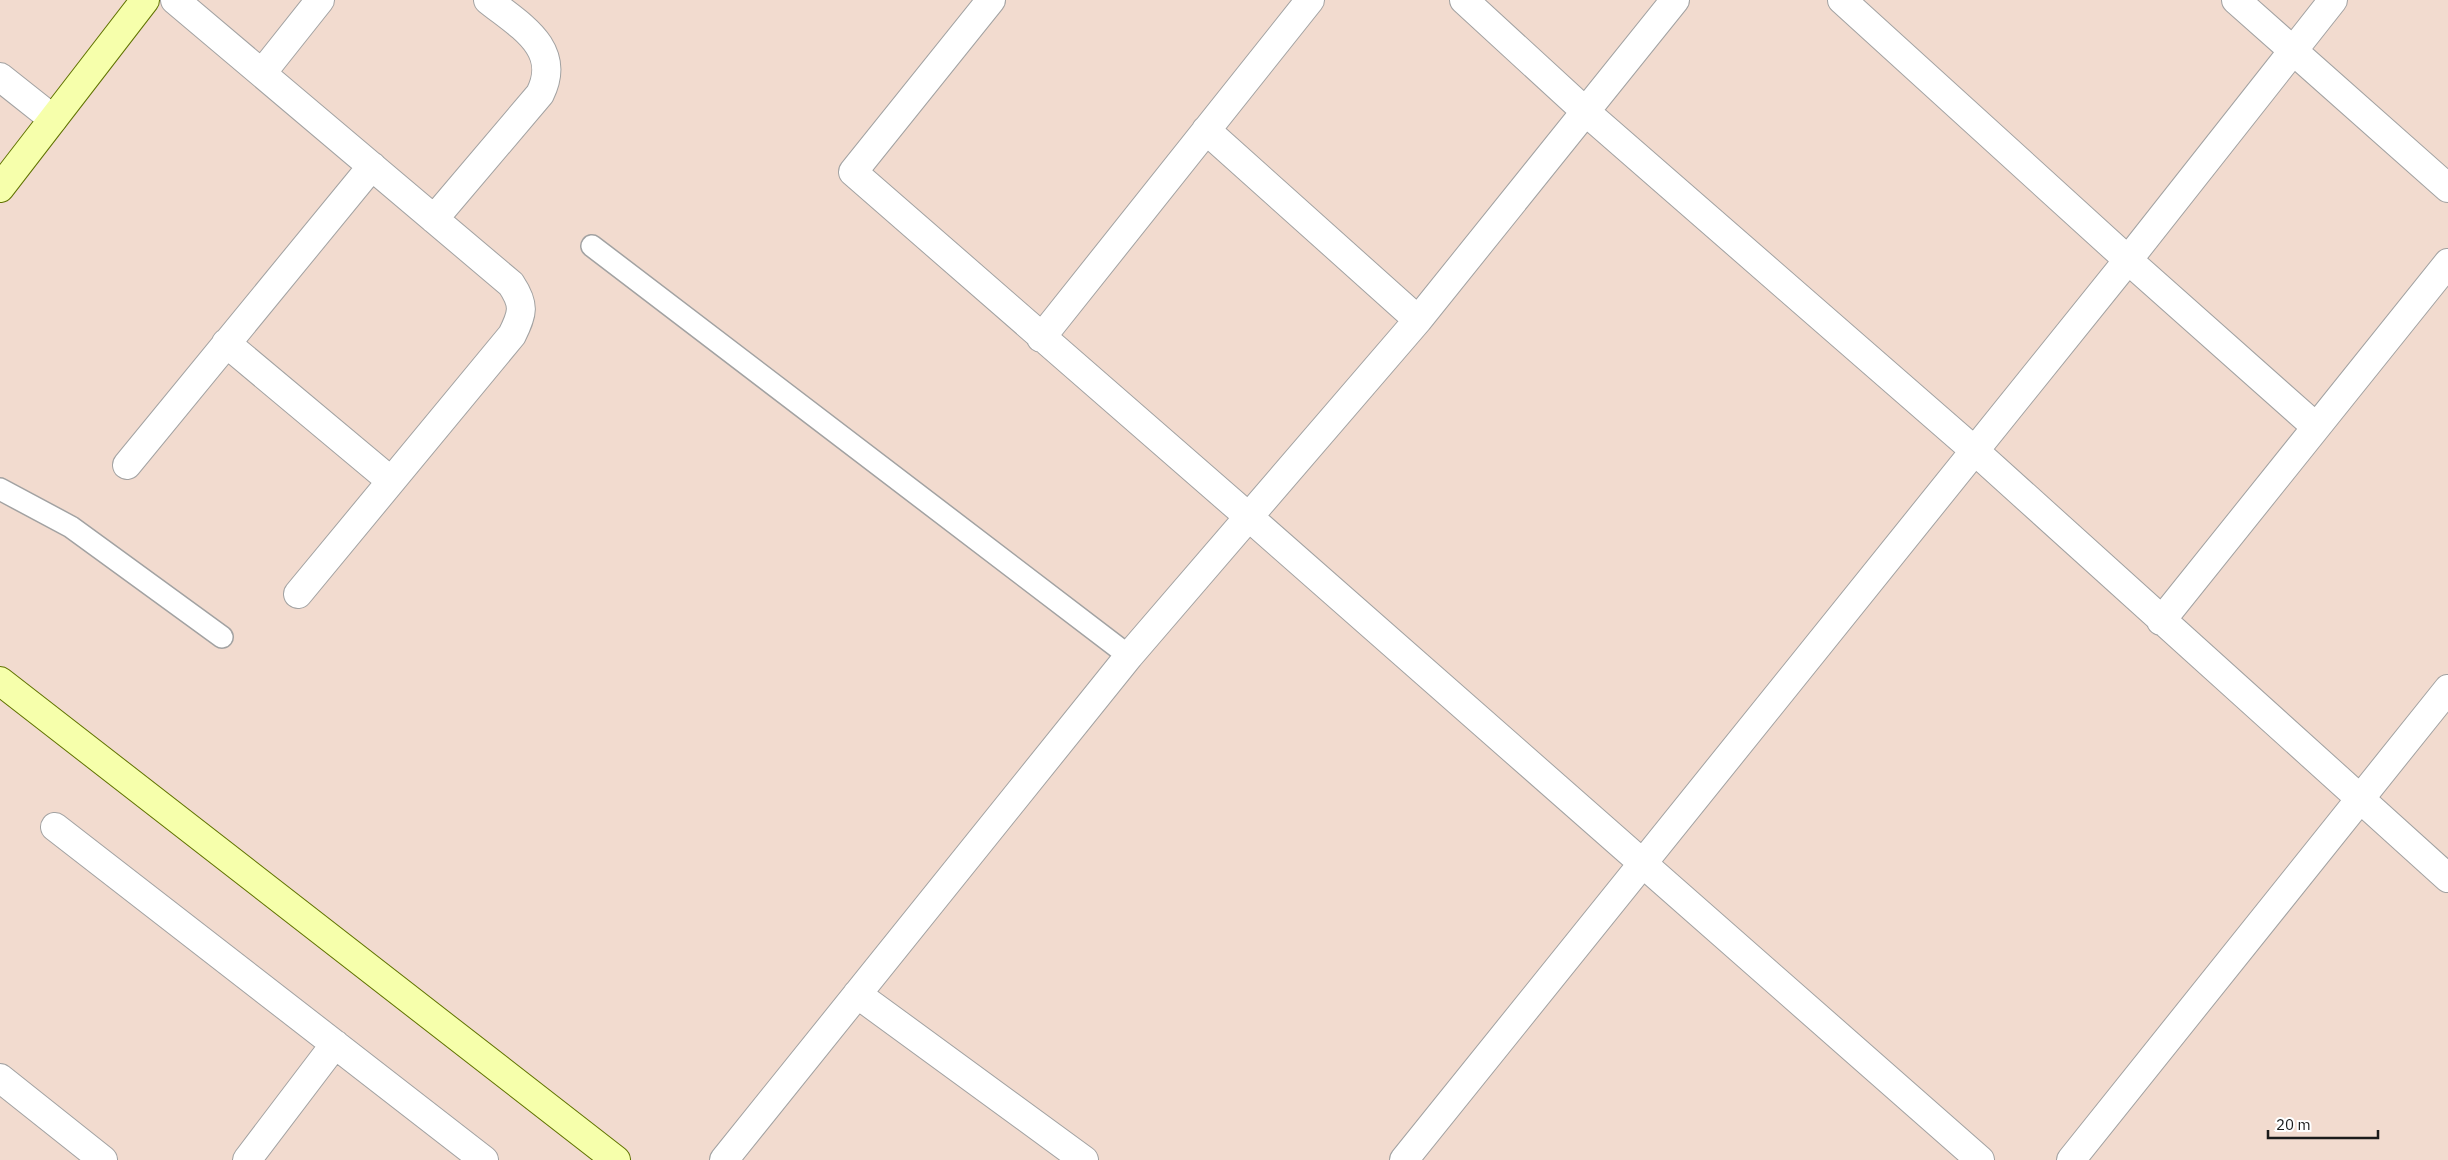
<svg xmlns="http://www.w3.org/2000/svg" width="2448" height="1160" font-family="'IBM Plex Sans',sans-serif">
<rect width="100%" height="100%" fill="#eeeadf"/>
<!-- military -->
<path fill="#f2dbcf" d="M 0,0 L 2448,0 L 2448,1160 L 0,1160 Z"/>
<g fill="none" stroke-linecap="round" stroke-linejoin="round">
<defs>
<path id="lane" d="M 592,246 L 1129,656
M 0,489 L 71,527 L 222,637"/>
<path id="street" d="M 175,0 L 511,284 C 525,305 523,313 512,335 L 298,594
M 991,0 L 853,172 L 1250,518 L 1980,1160
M 1464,0 L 1586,112 L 1975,451 L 2448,878
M 1842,0 L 2128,260 L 2316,427
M 2236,0 L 2448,188
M 262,73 L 320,0
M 0,77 L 53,119
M 1206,130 L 1418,320
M 434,219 L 540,94 C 563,48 519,25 488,0
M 1041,338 L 1310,0
M 226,343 L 391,481
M 127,465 L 372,166
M 2161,621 L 2448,263
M 55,827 L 484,1160
M 857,994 L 1084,1160
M 0,1078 L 103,1160
M 247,1160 L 335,1044
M 724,1160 L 1129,656 L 1418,320 L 1675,0
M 1404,1160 L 2128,260 L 2333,0
M 2071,1160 L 2448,689"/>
<path id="secondary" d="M 0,188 L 145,0
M 0,681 L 616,1160"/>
</defs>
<!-- lane casing -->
<use href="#lane" stroke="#a2a2a2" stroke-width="24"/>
<!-- street casing -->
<use href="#street" stroke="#a2a2a2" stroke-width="30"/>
<!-- secondary casing -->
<use href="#secondary" stroke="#607300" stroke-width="30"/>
<!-- lane -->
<use href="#lane" stroke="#fff" stroke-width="21"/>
<!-- street -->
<use href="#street" stroke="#fff" stroke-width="28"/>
<!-- secondary -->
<use href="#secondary" stroke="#f6ffab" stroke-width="28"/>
</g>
<!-- scale -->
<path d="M2268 1130v8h110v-8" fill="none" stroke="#1b1b1b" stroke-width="2.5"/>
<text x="2276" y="1130" font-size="15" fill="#1b1b1b" stroke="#ffffff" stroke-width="4" paint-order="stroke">20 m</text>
</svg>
